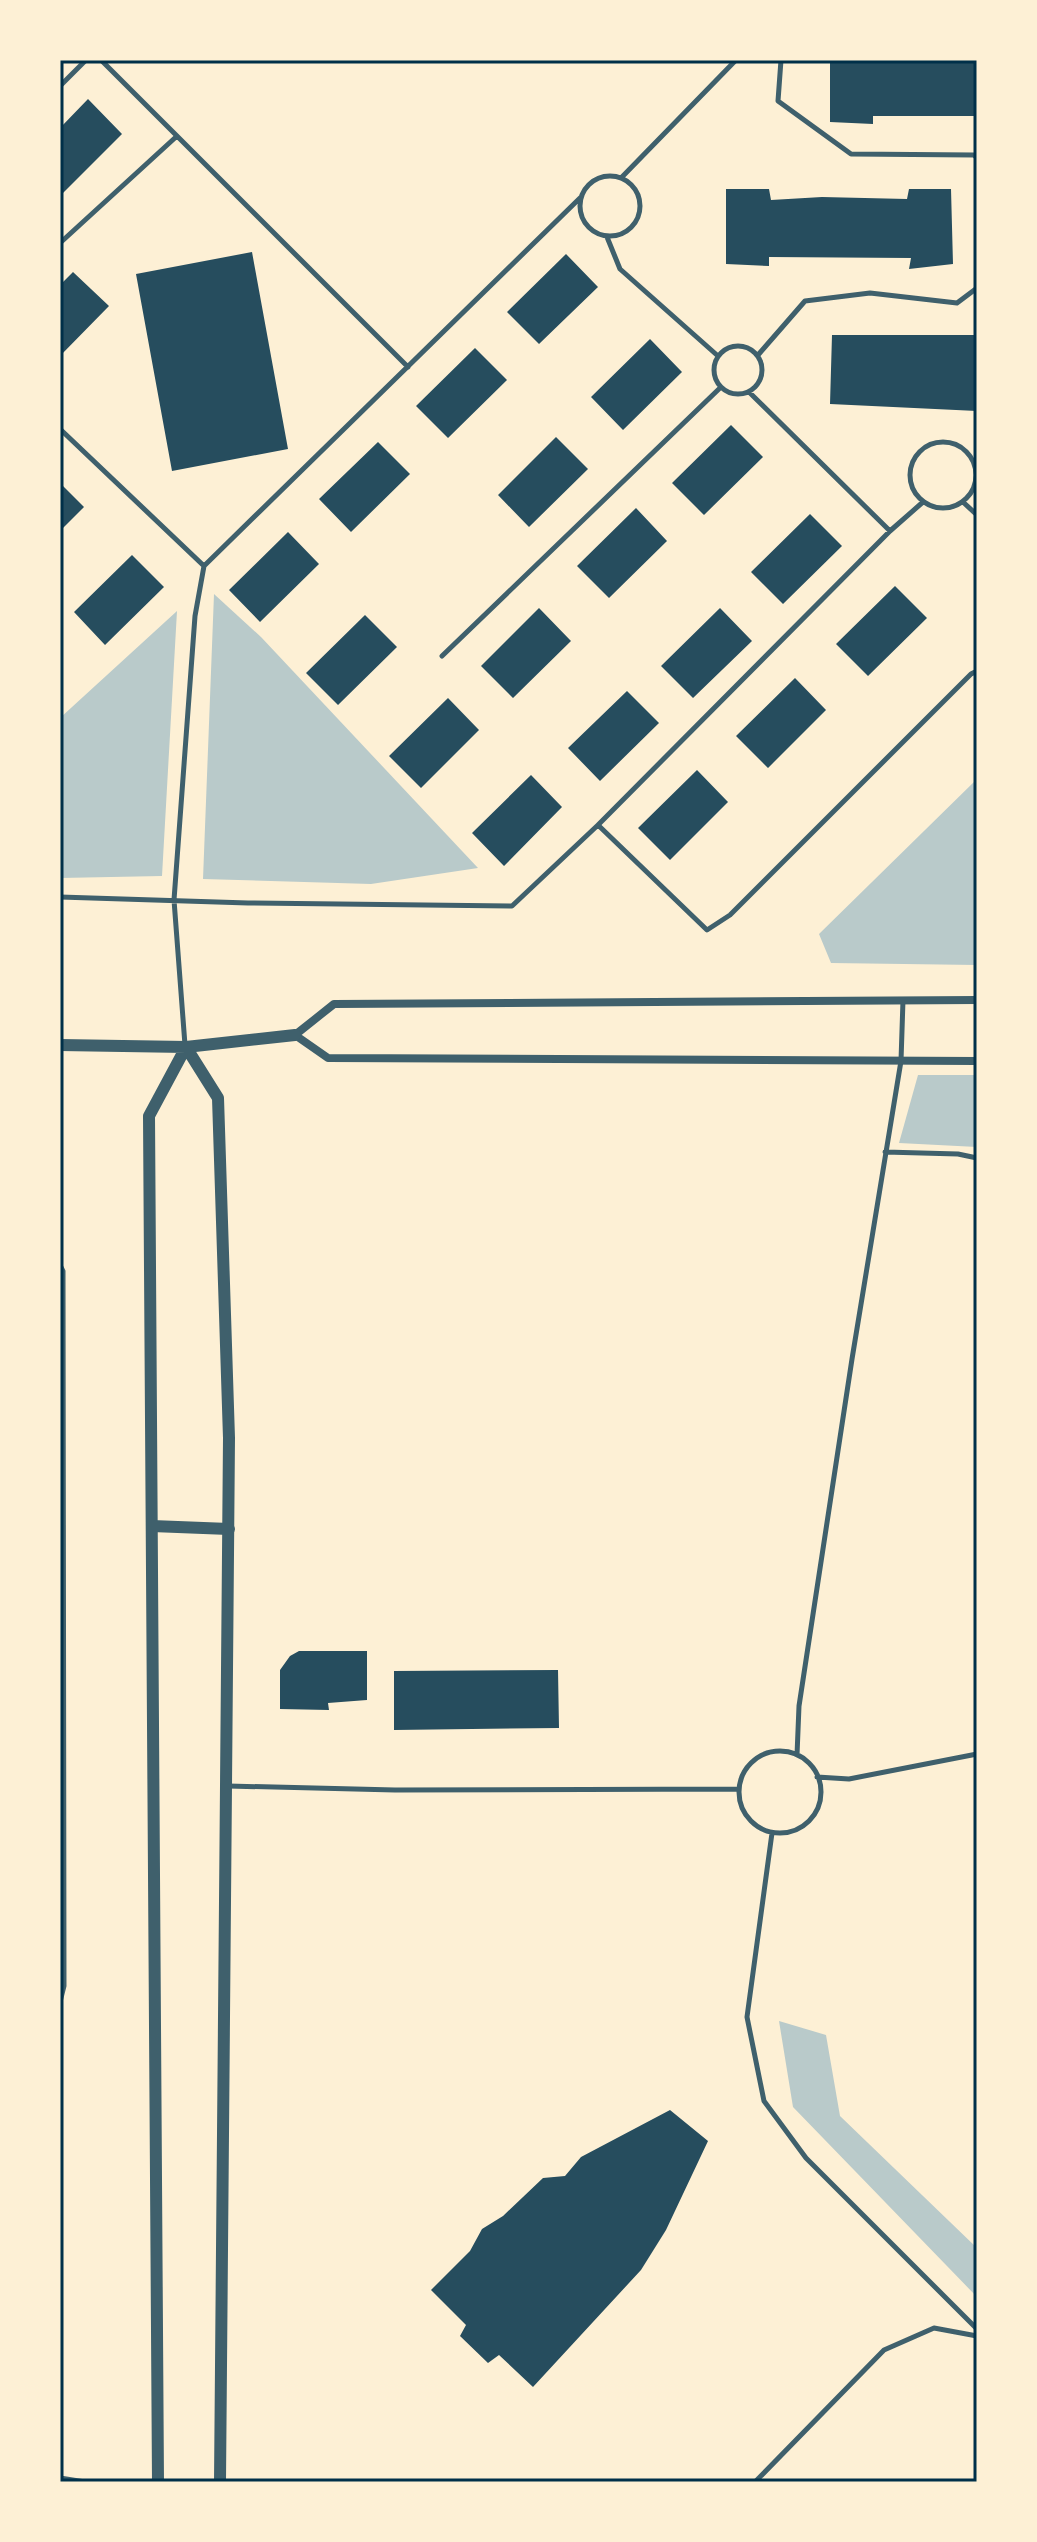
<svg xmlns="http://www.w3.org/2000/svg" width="1037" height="2542" font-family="Barlow,sans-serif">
<rect width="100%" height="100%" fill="#fdf0d5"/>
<!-- green -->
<path fill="#b9caca" d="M 214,594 L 261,637 L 478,868 L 371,884 L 203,879 Z
M 177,611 L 162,876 L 60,878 L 60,718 Z
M 977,779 L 977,965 L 831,963 L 819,934 Z
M 918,1075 L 977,1075 L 977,1147 L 899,1143 Z
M 779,2021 L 826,2035 L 840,2116 L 977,2248 L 977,2297 L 793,2107 Z"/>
<!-- building -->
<path fill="#264d5e" d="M 830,60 L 977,60 L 977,116 L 873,116 L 873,124 L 830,122 Z
M 88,99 L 122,134 L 60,196 L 60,128 Z
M 726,189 L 769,189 L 771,200 L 822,197 L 907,199 L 909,189 L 951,189 L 953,264 L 909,269 L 911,258 L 769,257 L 769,266 L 726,264 Z
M 252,252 L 288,449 L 172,471 L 136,274 Z
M 566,254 L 598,287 L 539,344 L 507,312 Z
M 73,272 L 109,306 L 60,356 L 60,285 Z
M 832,335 L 977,335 L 977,411 L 830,404 Z
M 650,339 L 682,372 L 623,430 L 591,397 Z
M 475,348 L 507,380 L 448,438 L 416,406 Z
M 731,425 L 763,457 L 704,515 L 672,483 Z
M 556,437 L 588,469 L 529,527 L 498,495 Z
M 378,442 L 410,474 L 351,532 L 319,499 Z
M 60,483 L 84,507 L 60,531 Z
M 636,508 L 667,541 L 609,598 L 577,566 Z
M 810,514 L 842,546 L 783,604 L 751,572 Z
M 288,532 L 319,564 L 260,622 L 229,590 Z
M 132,555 L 164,587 L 105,645 L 74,612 Z
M 895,586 L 927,618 L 868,676 L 836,644 Z
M 539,608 L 571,641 L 513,698 L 481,666 Z
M 720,608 L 752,641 L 693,698 L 661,666 Z
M 365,615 L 397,647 L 338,705 L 306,673 Z
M 795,678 L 826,710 L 768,768 L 736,736 Z
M 627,691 L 659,723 L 600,781 L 568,748 Z
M 448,698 L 479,730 L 421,788 L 389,756 Z
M 697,770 L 728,802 L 670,860 L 638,828 Z
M 531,775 L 562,807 L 504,866 L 472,833 Z
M 299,1651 L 367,1651 L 367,1700 L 328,1703 L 329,1710 L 280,1709 L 280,1670 L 290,1656 Z
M 558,1670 L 559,1728 L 394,1730 L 394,1671 Z
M 670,2110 L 708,2141 L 666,2230 L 641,2270 L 533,2387 L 499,2355 L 488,2363 L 460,2336 L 466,2325 L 431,2290 L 470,2251 L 482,2229 L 503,2216 L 543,2178 L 565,2176 L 581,2157 Z"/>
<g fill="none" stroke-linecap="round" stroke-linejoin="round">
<!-- service -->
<path stroke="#3f606c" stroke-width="5" d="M 101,60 L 408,367
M 781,60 L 778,101 L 851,154 L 974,155 L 977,158
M 60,86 L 86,60
M580 206a30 30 0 1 1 60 0a30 30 0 1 1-60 0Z
M 621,178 L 736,60
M 607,237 L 620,269 L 718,356
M 60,243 L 177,136
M714 370a24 24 0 1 1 48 0a24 24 0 1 1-48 0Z
M 758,355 L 805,301 L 870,293 L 957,303 L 977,288
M 749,392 L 890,531
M 60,429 L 204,566
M910 475a33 33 0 1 1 66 0a33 33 0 1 1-66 0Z
M 963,502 L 977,515
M 442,656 L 721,387
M 598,825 L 707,930 L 730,915 L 971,674 L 977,671
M 60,897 L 248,903 L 512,906 L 598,825 L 890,531 L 923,502
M 185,1045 L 174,900 L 195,616 L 204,566 L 580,198
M 885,1152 L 958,1154 L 977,1158
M 60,1265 L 63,1271 L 64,1986 L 60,2002
M739 1792a41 41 0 1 1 82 0a41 41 0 1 1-82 0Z
M 797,1755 L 799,1706 L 852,1359 L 901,1061 L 903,1000
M 817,1777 L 849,1779 L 977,1754
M 228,1786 L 395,1790 L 739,1789
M 772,1833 L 747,2017 L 764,2101 L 806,2158 L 977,2329
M 60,2478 L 85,2482
M 755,2482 L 884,2350 L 934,2328 L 977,2336"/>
<!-- minor -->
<path stroke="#3f606c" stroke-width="8" d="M 977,1000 L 334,1004 L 295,1035 L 328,1058 L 977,1061"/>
<!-- tertiary -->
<path stroke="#3f606c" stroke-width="12" d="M 60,1045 L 186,1047 L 295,1035
M 152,1526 L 229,1529
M 158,2482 L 149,1116 L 186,1047 L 218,1098 L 229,1438 L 220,2482"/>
</g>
<!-- border -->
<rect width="1037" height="2542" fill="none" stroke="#fdf0d5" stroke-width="124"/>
<rect x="62" y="62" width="913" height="2418" fill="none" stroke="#003049" stroke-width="3"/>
</svg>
